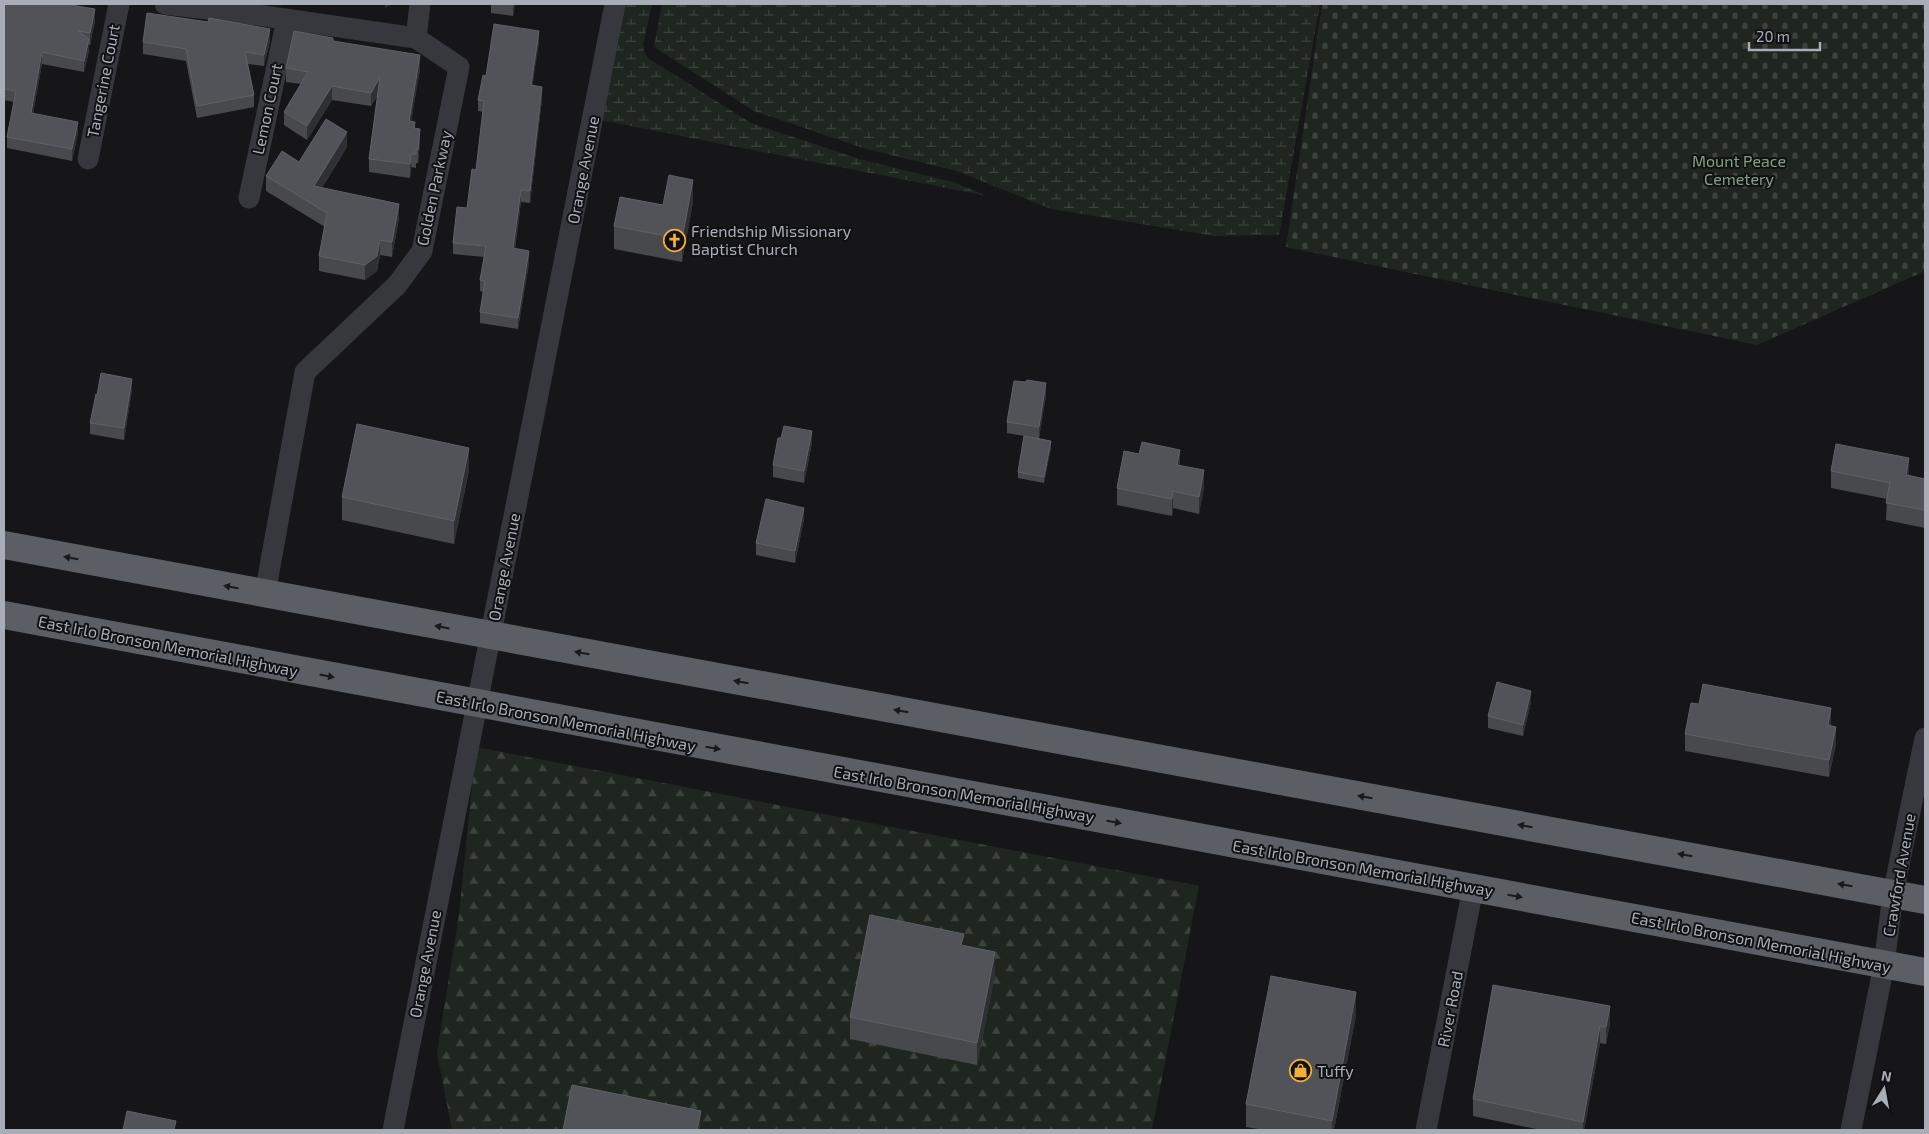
<svg xmlns="http://www.w3.org/2000/svg" width="1929" height="1134" font-family="'Exo 2',sans-serif">
<defs>
<pattern id="forest-firs" width="22" height="20" patternUnits="userSpaceOnUse" patternTransform="scale(1.25)"><rect width="22" height="20" fill="#1e261f"/><path d="M5 1l3.5 6h-7zM16 11l3.5 6h-7z" fill="#3c433d"/></pattern>
<pattern id="wetland-marsh" width="20" height="14" patternUnits="userSpaceOnUse" patternTransform="scale(1.25)"><rect width="20" height="14" fill="#1e261f"/><path d="M1 5h8M5 5V1M11 12h8M15 12V8" fill="none" stroke="#3c433d"/></pattern>
<pattern id="cemetery-stones" width="16" height="16" patternUnits="userSpaceOnUse" patternTransform="scale(1.25)"><rect width="16" height="16" fill="#1e261f"/><path d="M2 7V4a2 2 0 0 1 4 0v3zM10 15v-3a2 2 0 0 1 4 0v3z" fill="#3c433d"/></pattern>
</defs>
<rect width="100%" height="100%" fill="#161618"/>
<!-- forest -->
<path fill="url(#forest-firs)" d="M 476,747 L 1199,886 L 1152,1130 L 452,1130 L 437,1053 L 459,914 Z"/>
<!-- wetland -->
<path fill="url(#wetland-marsh)" d="M 622,4 L 652,4 L 643,45 L 644,52 L 648,58 L 751,123 L 863,160 L 953,182 L 987,196 L 600,120 Z
M 662,4 L 1320,4 L 1279,235 L 1214,236 L 1051,209 L 957,171 L 866,149 L 754,111 L 654,47 Z"/>
<!-- cemetery -->
<path fill="url(#cemetery-stones)" d="M 1322,4 L 1925,4 L 1925,271 L 1757,345 L 1286,247 Z"/>
<g fill="none" stroke-linecap="round" stroke-linejoin="round">
<!-- minor -->
<path stroke="#37383d" stroke-width="21" d="M 165,4 L 264,16 L 416,38 L 459,67 L 422,251 L 397,285 L 305,372 L 265,594
M 416,38 L 420,4
M 88,159 L 119,4
M 249,198 L 287,19
M 393,1130 L 615,4
M 1426,1130 L 1473,888
M 1851,1130 L 1884,965 L 1893,894 L 1925,738"/>
<!-- trunk -->
<path stroke="#5b5e65" stroke-width="28" d="M 4,545 L 1925,900
M 4,615 L 1925,972"/>
</g>
<!-- wall -->
<path fill="#47494d" d="M 4,4 L 95,21 L 90,45 L 89,45 L 89,51 L 84,72 L 42,64 L 33,113 L 78,133 L 72,161 L 7,148 L 7,137 L 14,102 L 4,100 Z
M 489,4 L 515,4 L 513,16 L 491,13 L 491,4 Z
M 208,22 L 270,41 L 264,66 L 248,64 L 254,95 L 254,107 L 197,118 L 186,61 L 143,54 L 143,42 Z
M 333,41 L 420,69 L 411,121 L 415,128 L 420,142 L 418,163 L 416,163 L 416,168 L 411,167 L 410,178 L 369,172 L 369,159 L 378,95 L 371,106 L 332,100 L 307,140 L 284,125 L 284,112 L 301,84 L 286,82 L 286,68 Z
M 539,42 L 532,85 L 542,99 L 530,203 L 521,202 L 515,249 L 529,263 L 518,329 L 480,323 L 480,312 L 483,292 L 480,291 L 480,280 L 484,257 L 453,254 L 453,243 L 467,208 L 476,170 L 483,112 L 478,111 L 478,100 L 486,76 Z
M 347,147 L 322,188 L 399,218 L 392,257 L 380,255 L 377,271 L 365,280 L 319,271 L 319,256 L 325,227 L 266,191 L 266,176 L 299,162 Z
M 693,202 L 682,262 L 614,249 L 614,226 Z
M 132,390 L 124,440 L 90,434 L 90,423 Z
M 1046,395 L 1039,438 L 1051,447 L 1044,483 L 1018,478 L 1018,472 L 1024,436 L 1007,433 L 1007,422 Z
M 781,438 L 812,443 L 804,483 L 773,477 L 773,465 Z
M 1180,465 L 1204,487 L 1199,514 L 1173,508 L 1172,516 L 1117,505 L 1117,488 Z
M 469,470 L 454,544 L 342,520 L 342,497 Z
M 1831,471 L 1909,475 L 1925,479 L 1925,528 L 1886,520 L 1887,499 L 1831,488 Z
M 804,519 L 795,563 L 756,555 L 756,543 Z
M 1531,702 L 1523,736 L 1488,728 L 1488,716 Z
M 1831,726 L 1836,744 L 1829,777 L 1685,751 L 1685,734 Z
M 995,975 L 977,1065 L 850,1039 L 850,1017 Z
M 1493,985 L 1610,1023 L 1606,1044 L 1600,1043 L 1584,1130 L 1541,1130 L 1473,1116 L 1473,1099 Z
M 1356,1015 L 1334,1130 L 1265,1130 L 1246,1127 L 1246,1104 Z"/>
<!-- shaded-wall -->
<path fill="#2f3033" d="M 385,4 L 392,4 L 385,8 Z
M 513,4 L 515,4 L 513,16 Z
M 95,9 L 95,21 L 90,45 L 90,33 Z
M 270,29 L 270,41 L 264,66 L 264,55 Z
M 539,31 L 539,42 L 531,96 L 531,85 Z
M 89,39 L 89,51 L 84,72 L 84,61 Z
M 42,52 L 42,64 L 31,124 L 31,113 Z
M 420,55 L 420,69 L 409,135 L 409,121 Z
M 380,77 L 380,91 L 371,106 L 371,93 Z
M 332,86 L 332,100 L 307,140 L 307,126 Z
M 542,87 L 542,99 L 530,203 L 530,191 Z
M 78,122 L 78,133 L 72,161 L 72,149 Z
M 420,129 L 420,142 L 418,163 L 418,150 Z
M 347,132 L 347,147 L 314,201 L 314,186 Z
M 411,154 L 411,167 L 410,178 L 410,164 Z
M 693,180 L 693,202 L 682,262 L 682,239 Z
M 521,190 L 521,202 L 513,260 L 513,248 Z
M 399,204 L 399,218 L 392,257 L 392,242 Z
M 380,240 L 380,255 L 377,271 L 365,280 L 365,265 Z
M 529,251 L 529,263 L 518,329 L 518,318 Z
M 132,379 L 132,390 L 124,440 L 124,428 Z
M 1046,383 L 1046,395 L 1039,439 L 1039,427 Z
M 812,431 L 812,443 L 804,483 L 804,471 Z
M 1051,441 L 1051,447 L 1044,483 L 1044,477 Z
M 469,448 L 469,470 L 454,544 L 454,521 Z
M 1180,450 L 1180,467 L 1177,465 Z
M 1909,458 L 1909,475 L 1906,475 Z
M 1204,470 L 1204,487 L 1199,514 L 1199,497 Z
M 1173,491 L 1173,508 L 1172,516 L 1172,499 Z
M 804,508 L 804,519 L 795,563 L 795,551 Z
M 1531,691 L 1531,702 L 1523,736 L 1523,725 Z
M 1831,708 L 1831,725 L 1828,742 L 1828,725 Z
M 1836,727 L 1836,744 L 1829,777 L 1829,760 Z
M 995,952 L 995,975 L 977,1065 L 977,1043 Z
M 1356,992 L 1356,1015 L 1334,1130 L 1332,1130 L 1332,1121 Z
M 1610,1006 L 1610,1023 L 1606,1044 L 1606,1027 Z
M 1600,1026 L 1600,1043 L 1584,1130 L 1583,1130 L 1583,1122 Z
M 701,1111 L 700,1130 L 697,1130 Z"/>
<!-- building -->
<path fill="#525359" stroke="#5f6168" d="M 4,4 L 65,4 L 95,9 L 90,33 L 78,31 L 89,39 L 84,61 L 42,52 L 31,113 L 78,122 L 72,149 L 7,137 L 16,91 L 4,89 Z
M 147,13 L 208,22 L 209,18 L 270,29 L 264,55 L 245,52 L 254,95 L 197,106 L 186,49 L 143,42 Z
M 494,24 L 539,31 L 531,85 L 542,87 L 530,191 L 521,190 L 513,248 L 529,251 L 518,318 L 480,312 L 485,281 L 480,280 L 486,246 L 453,243 L 457,207 L 467,208 L 472,169 L 476,170 L 484,101 L 478,100 L 483,75 L 486,76 Z
M 294,31 L 333,38 L 333,41 L 420,55 L 409,121 L 415,122 L 414,128 L 420,129 L 418,150 L 416,149 L 416,154 L 411,154 L 410,164 L 369,159 L 380,77 L 371,93 L 332,86 L 307,126 L 284,112 L 308,72 L 286,68 Z
M 326,119 L 347,132 L 314,186 L 399,204 L 392,242 L 380,240 L 377,256 L 365,265 L 319,256 L 327,213 L 266,176 L 282,151 L 299,162 Z
M 669,175 L 693,180 L 682,239 L 614,226 L 620,197 L 663,205 Z
M 101,373 L 132,379 L 124,428 L 90,423 L 96,394 L 97,395 Z
M 1027,380 L 1046,383 L 1039,427 L 1007,422 L 1014,381 L 1026,382 Z
M 357,424 L 469,448 L 454,521 L 342,497 Z
M 784,426 L 812,431 L 804,471 L 773,465 L 778,438 L 781,438 Z
M 1024,436 L 1051,441 L 1044,477 L 1018,472 Z
M 1142,442 L 1180,450 L 1177,465 L 1204,470 L 1199,497 L 1173,491 L 1172,499 L 1117,488 L 1124,451 L 1139,454 Z
M 1836,444 L 1909,458 L 1906,475 L 1925,479 L 1925,510 L 1886,503 L 1890,483 L 1831,471 Z
M 766,499 L 804,508 L 795,551 L 756,543 Z
M 1497,682 L 1531,691 L 1523,725 L 1488,716 Z
M 1703,684 L 1831,708 L 1828,725 L 1836,727 L 1829,760 L 1685,734 L 1691,703 L 1699,704 Z
M 870,915 L 964,934 L 961,945 L 995,952 L 977,1043 L 850,1017 Z
M 1271,976 L 1356,992 L 1332,1121 L 1246,1104 Z
M 1493,985 L 1610,1006 L 1606,1027 L 1600,1026 L 1583,1122 L 1473,1099 Z
M 572,1085 L 701,1111 L 697,1130 L 563,1130 Z
M 127,1111 L 176,1121 L 174,1130 L 123,1130 Z"/>
<!-- one-way arrows -->
<defs><path id="oneway-solid" d="M-6-.8H1V-3.2L6.5 0L1 3.2V.8H-6Z" transform="scale(1.25)"/></defs>
<g fill="#18191b">
<use href="#oneway-solid" transform="translate(71 558) rotate(-170)"/>
<use href="#oneway-solid" transform="translate(231 587) rotate(-170)"/>
<use href="#oneway-solid" transform="translate(442 627) rotate(-169)"/>
<use href="#oneway-solid" transform="translate(582 653) rotate(-170)"/>
<use href="#oneway-solid" transform="translate(327 676) rotate(11)"/>
<use href="#oneway-solid" transform="translate(741 682) rotate(-170)"/>
<use href="#oneway-solid" transform="translate(901 711) rotate(-170)"/>
<use href="#oneway-solid" transform="translate(713 748) rotate(10)"/>
<use href="#oneway-solid" transform="translate(1365 797) rotate(-170)"/>
<use href="#oneway-solid" transform="translate(1114 822) rotate(10)"/>
<use href="#oneway-solid" transform="translate(1525 826) rotate(-170)"/>
<use href="#oneway-solid" transform="translate(1685 855) rotate(-170)"/>
<use href="#oneway-solid" transform="translate(1845 885) rotate(-170)"/>
<use href="#oneway-solid" transform="translate(1515 896) rotate(10)"/>
</g>
<!-- icons -->
<defs>
<symbol id="church-ring" viewBox="-11 -11 22 22"><circle r="9.5" fill="#111113" stroke="#f2b134" stroke-width="1.5"/><path d="M-1.2-6h2.4v3.5h3.3v2.4h-3.3V6h-2.4V-.1h-3.3v-2.4h3.3Z" fill="#f2b134"/></symbol>
<symbol id="shop-ring" viewBox="-11 -11 22 22"><circle r="9.5" fill="#111113" stroke="#f2b134" stroke-width="1.5"/><path d="M-5-2.5h2.3a2.7 3.5 0 0 1 5.4 0H5L5.5 6h-11ZM-1.5-2.5h3a1.5 2.3 0 0 0-3 0Z" fill="#f2b134"/></symbol>
</defs>
<g fill-rule="evenodd">
<use href="#church-ring" x="662" y="228" width="25" height="25"/>
<use href="#shop-ring" x="1288" y="1058" width="25" height="25"/>
</g>
<g text-anchor="middle" stroke-width="4" stroke-linejoin="round" paint-order="stroke">
<!-- street labels -->
<g font-size="16" fill="#a8adb8" stroke="#111113">
<text transform="translate(103 81) rotate(-79)" y="6">Tangerine Court</text>
<text transform="translate(267 109) rotate(-78)" y="6">Lemon Court</text>
<text transform="translate(583 170) rotate(-79)" y="6">Orange Avenue</text>
<text transform="translate(434 188) rotate(-78)" y="6">Golden Parkway</text>
<text transform="translate(504 567) rotate(-79)" y="6">Orange Avenue</text>
<text transform="translate(168 646) rotate(11)" y="6">East Irlo Bronson Memorial Highway</text>
<text transform="translate(566 721) rotate(11)" y="6">East Irlo Bronson Memorial Highway</text>
<text transform="translate(964 794) rotate(10)" y="6">East Irlo Bronson Memorial Highway</text>
<text transform="translate(1363 868) rotate(10)" y="6">East Irlo Bronson Memorial Highway</text>
<text transform="translate(1899 875) rotate(-80)" y="6">Crawford Avenue</text>
<text transform="translate(1761 942) rotate(11)" y="6">East Irlo Bronson Memorial Highway</text>
<text transform="translate(425 964) rotate(-79)" y="6">Orange Avenue</text>
<text transform="translate(1450 1009) rotate(-79)" y="6">River Road</text>
</g>
<!-- park labels -->
<g font-size="16" fill="#7fa381" stroke="#111113">
<text x="1739" y="167">Mount Peace<tspan x="1739" dy="18">Cemetery</tspan></text>
</g>
<!-- poi labels -->
<g font-size="16" fill="#a8adb8" stroke="#111113" text-anchor="start">
<text x="691" y="237">Friendship Missionary<tspan x="691" dy="18">Baptist Church</tspan></text>
<text x="1317" y="1077">Tuffy</text>
</g>
</g>
<!-- border -->
<rect width="1929" height="1134" fill="none" stroke="#a8adb8" stroke-width="10"/>
<!-- north arrow -->
<g transform="translate(1884 1089) rotate(11)" stroke="#111113" stroke-width="4" paint-order="stroke">
<path d="M0-4L9 19L0 12L-9 19Z" fill="#a8adb8"/>
<text y="-8" font-size="14" font-weight="bold" text-anchor="middle" fill="#a8adb8">N</text>
</g>
<!-- scale -->
<path d="M1749 42v8h71v-8" fill="none" stroke="#a8adb8" stroke-width="2.5"/>
<text x="1756" y="42" font-size="15" fill="#a8adb8" stroke="#111113" stroke-width="4" paint-order="stroke">20 m</text>
</svg>
